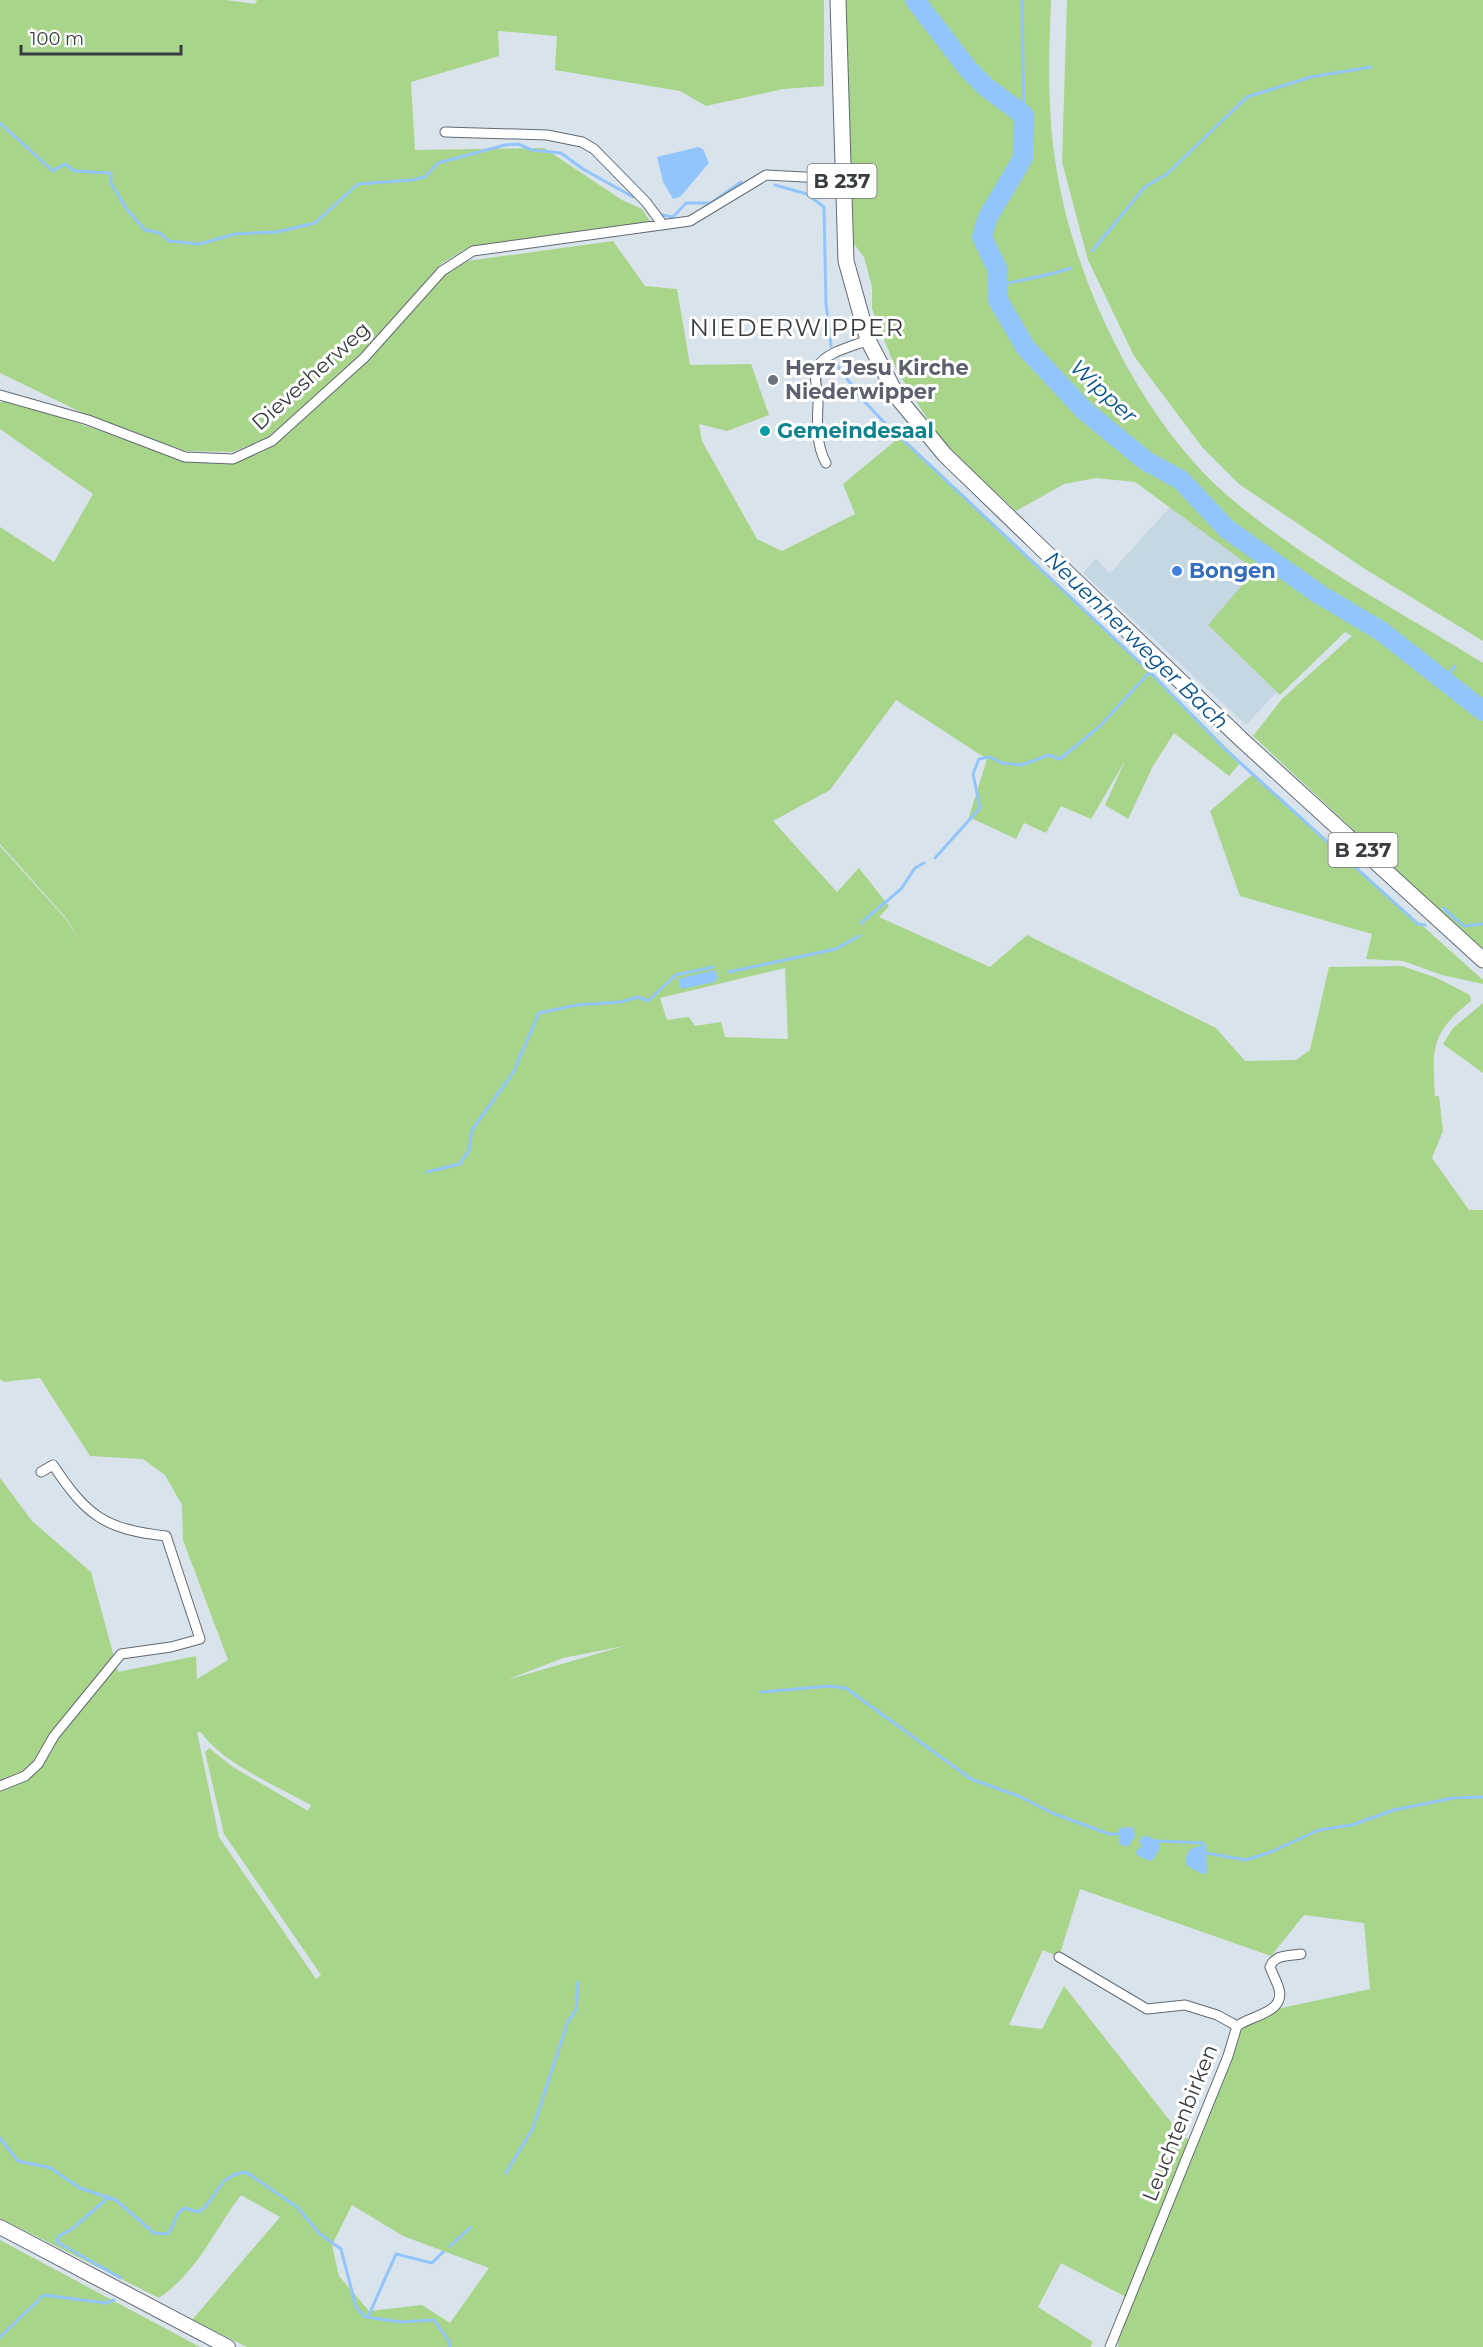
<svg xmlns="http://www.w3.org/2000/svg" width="1483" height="2347" font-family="Montserrat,sans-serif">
<rect width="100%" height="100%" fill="#d9e3ec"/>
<!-- built -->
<path fill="#c6d7e4" d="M 1170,507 L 1256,570 L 1208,625 L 1277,692 L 1246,725 L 1083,573 L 1096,558 L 1110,573 Z"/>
<!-- green -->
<path fill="#a8d58a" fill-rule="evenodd" d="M 0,0 L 226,0 L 255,4 L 257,0 L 824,0 L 824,86 L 783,89 L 706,106 L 680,91 L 555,70 L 557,36 L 498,31 L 499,56 L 411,82 L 415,150 L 544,148 L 622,200 L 642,209 L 651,223 L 469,247 L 442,263 L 362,355 L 269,437 L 233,452 L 186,451 L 89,416 L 0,373 Z
M 846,0 L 909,0 L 930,32 L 1003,111 L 1009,96 C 974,73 946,36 926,0 L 1051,0 C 1049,53 1047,106 1055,159 C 1071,275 1139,419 1228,496 C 1305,562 1397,610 1483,663 L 1483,712 L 1457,698 L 1483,717 L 1483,951 L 1253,736 L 1282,699 L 1352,636 L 1345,632 L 1280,695 L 1208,625 L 1255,570 L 1135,482 L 1096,478 L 1064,484 L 1016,511 L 947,447 L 933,428 L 896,369 L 872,309 L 872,287 L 864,257 L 854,244 L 848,181 Z
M 1067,0 L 1483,0 L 1483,641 L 1365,569 L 1239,484 L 1202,447 L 1134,356 L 1088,260 L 1062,162 Z
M 613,241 L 645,286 L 677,289 L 690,365 L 751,364 L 769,415 L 727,431 L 699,424 L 702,441 L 757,539 L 782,551 L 855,514 L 843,484 L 901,436 L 1148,669 L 1241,762 L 1229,776 L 1174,733 L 1153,766 L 1128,819 L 1105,805 L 1125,761 L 1091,819 L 1061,806 L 1046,833 L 1024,823 L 1016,839 L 969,817 L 987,759 L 896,700 L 830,790 L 773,821 L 837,892 L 859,868 L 889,906 L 879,917 L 990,967 L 1027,935 L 1216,1028 L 1245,1061 L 1296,1060 L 1310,1050 L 1329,967 L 1402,966 L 1437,978 L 1470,995 L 1471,1001 C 1431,1033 1432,1048 1435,1096 L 1439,1096 L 1443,1131 L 1432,1158 L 1469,1210 L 1483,1210 L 1483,2347 L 1118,2347 L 1119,2331 L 1240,2030 L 1272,2010 L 1370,1989 L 1364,1923 L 1304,1915 L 1271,1956 L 1080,1889 L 1059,1957 L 1043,1950 L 1009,2025 L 1042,2029 L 1064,1986 L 1178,2131 L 1192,2143 L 1128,2298 L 1061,2263 L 1038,2307 L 1093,2342 L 1090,2347 L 247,2347 L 192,2320 L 280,2217 L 241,2195 C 213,2232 199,2270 159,2298 L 0,2218 L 0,1478 L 32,1521 L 91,1572 L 118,1672 L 196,1656 L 197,1679 L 228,1660 L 183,1540 L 182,1505 L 165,1475 L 143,1459 L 90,1456 L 40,1378 L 4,1382 L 0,1379 L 0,846 L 65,918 L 81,943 L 66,918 L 0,844 L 0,527 L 54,562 L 93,494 L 0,429 L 0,402 L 17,402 L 184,460 L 233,462 L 272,445 L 444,275 L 467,261 ZM 785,968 L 788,1039 L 725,1037 L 721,1022 L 695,1026 L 689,1017 L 667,1020 L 660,998 ZM 624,1646 L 510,1679 L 509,1679 L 563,1658 ZM 197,1732 L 201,1732 C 221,1763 279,1787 311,1805 L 308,1811 L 233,1767 L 209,1748 L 205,1752 L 224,1834 L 321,1975 L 316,1979 L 219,1837 ZM 352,2205 L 403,2236 L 489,2268 L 450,2323 L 422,2305 L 369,2311 L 339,2276 L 332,2245 Z
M 1253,774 L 1483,980 L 1483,984 L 1442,975 L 1403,961 L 1366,959 L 1372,934 L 1240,896 L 1210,811 Z
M 1483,1003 L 1483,1073 L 1443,1044 L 1453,1028 Z
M 0,2240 L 200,2347 L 0,2347 Z"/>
<!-- water -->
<path fill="#92c5fc" d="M 698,147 L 703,149 L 709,163 L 680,197 L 673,199 L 663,182 L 657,157 Z
M 715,970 L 718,977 L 715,982 L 681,989 L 678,979 Z
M 1133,1827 L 1135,1836 L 1128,1847 L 1119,1844 L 1119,1828 Z
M 1144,1835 L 1159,1841 L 1160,1848 L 1153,1860 L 1149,1861 L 1137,1855 L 1136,1851 L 1142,1846 L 1139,1841 Z
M 1206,1845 L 1207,1873 L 1202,1874 L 1186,1865 C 1185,1850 1191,1847 1206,1845 Z"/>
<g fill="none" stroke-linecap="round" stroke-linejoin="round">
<!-- stream -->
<path stroke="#92c5fc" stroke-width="3" d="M 1022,0 L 1024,115
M 0,123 L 53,171 L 65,164 L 75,171 L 111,173 L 111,183 L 126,208 L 145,230 L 160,233 L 169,241 L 200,244 L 235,234 L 277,232 L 315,223 L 358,184 L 412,180 L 425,177 L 438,163 L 505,145 L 518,144 L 532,150 L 561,153 L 583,169 L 633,197
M 775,185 L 807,194 L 824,207 L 826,303 L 831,346
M 662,215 L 673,217 L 686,203 L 711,203 L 741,182
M 1092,251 L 1145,187 L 1167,174 L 1247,97 L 1311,77 L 1371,67
M 997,286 C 1022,279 1046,277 1071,268
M 837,365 L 862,399 L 882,420 L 1148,670 L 1225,749 L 1418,924 L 1425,925
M 1444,680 L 1455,666
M 935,858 L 980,808 L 973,774 L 979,759 L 990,757 L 1002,763 L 1022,765 L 1049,755 L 1060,759 L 1099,727 L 1150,672
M 1443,908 L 1464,926 L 1483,924
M 861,923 L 901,889 L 915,868 L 924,863
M 729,972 L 836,949 L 859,936
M 427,1172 L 460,1164 L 469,1150 L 472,1130 L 513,1073 L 539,1013 L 577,1005 L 621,1002 L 638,997 L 648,1001 L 676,975 L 713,967
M 761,1692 L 829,1686 L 846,1688 L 971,1779 L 1021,1797 L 1052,1813 L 1109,1834 L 1120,1834
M 1158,1841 L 1203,1843 L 1204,1847
M 1206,1853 L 1246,1860 L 1271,1852 L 1319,1830 L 1352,1825 L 1394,1810 L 1453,1798 L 1483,1797
M 0,2138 L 18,2161 L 51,2168 L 80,2188 L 116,2200 L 154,2233 L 167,2234 C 176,2226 173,2215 184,2208 L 199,2212 C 219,2198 215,2176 246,2172 L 297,2207 L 320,2234 L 341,2249 L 356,2307 L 365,2317 L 401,2322 L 434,2320 L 449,2341 L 450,2347
M 506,2173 L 533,2128 L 568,2021 L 576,2010 L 578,1982
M 109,2197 L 72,2229 L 59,2236 L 57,2242 L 121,2278
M 450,2246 L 471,2227
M 368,2317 L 396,2254 L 432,2263 L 443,2252
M 0,2337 L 44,2295 L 106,2303 L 114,2300"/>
<!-- river -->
<path stroke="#92c5fc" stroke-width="20" d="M 915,0 L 968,69 L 986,87 L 1024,115 L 1023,158 L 988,217 L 982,237 L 997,268 L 998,300 L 1026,348 L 1084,410 L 1146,461 L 1181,480 L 1227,529 L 1319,594 L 1381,631 L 1483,711"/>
<defs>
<path id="street" d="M 445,132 L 547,135 L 582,142 L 594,149 L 646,202 L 663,225
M 0,395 L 88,420 L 185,457 L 233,459 L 272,441 L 364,358 L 442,271 L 473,251 L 690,221 L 766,175 L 842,179
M 826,463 C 816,445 817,424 818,404 C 819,392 812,378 818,366 C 826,352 854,346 868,340
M 0,1786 L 25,1776 L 38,1764 L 54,1736 L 121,1654 L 171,1647 L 200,1639 L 166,1536 C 104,1529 87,1516 53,1465 L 41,1472
M 1059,1957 L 1147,2009 L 1185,2005 L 1217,2015 L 1237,2026
M 1110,2347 L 1228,2056 L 1237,2026 C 1252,2015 1285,2013 1279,1989 C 1277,1982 1273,1975 1270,1967 C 1275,1954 1289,1956 1301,1954"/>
<path id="secondary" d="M 0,2227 L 228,2347"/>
<path id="primary" d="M 838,0 L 846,261 L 868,340 L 898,398 L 945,455 L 1036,543 L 1242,740 L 1483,960"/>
</defs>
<!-- street casing -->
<use href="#street" stroke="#616a72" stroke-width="11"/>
<!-- secondary casing -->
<use href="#secondary" stroke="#616a72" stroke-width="16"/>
<!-- primary casing -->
<use href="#primary" stroke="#616a72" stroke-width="17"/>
<!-- street -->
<use href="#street" stroke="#fff" stroke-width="9"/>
<!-- secondary -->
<use href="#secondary" stroke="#fff" stroke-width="14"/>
<!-- primary -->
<use href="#primary" stroke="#fff" stroke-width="15"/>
</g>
<!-- markers -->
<circle fill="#6b7280" stroke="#fff" stroke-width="2" cx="773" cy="380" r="6"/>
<circle fill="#0f9aa8" stroke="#fff" stroke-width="2" cx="765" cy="431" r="6"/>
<circle fill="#3f7fe0" stroke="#fff" stroke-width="2" cx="1177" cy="571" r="6"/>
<g text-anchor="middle" stroke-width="6" stroke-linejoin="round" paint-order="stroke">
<!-- shield labels -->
<g fill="#fff" stroke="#747779" stroke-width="1.5">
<rect x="807.5" y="164" width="69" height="34" rx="4.5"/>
<rect x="1328.5" y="833" width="69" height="34" rx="4.5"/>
</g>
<g font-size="20" font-weight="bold" fill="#393d40">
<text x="842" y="188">B 237</text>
<text x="1363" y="857">B 237</text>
</g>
<!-- worship labels -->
<g font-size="21" font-weight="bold" fill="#5b616d" stroke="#fff" text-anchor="start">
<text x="785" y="375">Herz Jesu Kirche<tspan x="785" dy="24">Niederwipper</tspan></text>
</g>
<!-- street labels -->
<g font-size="21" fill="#393d40" stroke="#fff">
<text transform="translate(311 376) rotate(-42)" y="7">Dievesherweg</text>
<text transform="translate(1180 2123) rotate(-68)" y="7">Leuchtenbirken</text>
</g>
<!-- culture labels -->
<g font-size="21" font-weight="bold" fill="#0d838f" stroke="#fff" text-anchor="start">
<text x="777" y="438">Gemeindesaal</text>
</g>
<!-- shop labels -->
<g font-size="21" font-weight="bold" fill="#366cbe" stroke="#fff" text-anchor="start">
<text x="1189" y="578">Bongen</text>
</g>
<!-- water labels -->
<g font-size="22" font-style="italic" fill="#09528e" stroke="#fff">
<text transform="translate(1104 391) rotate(43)" y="8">Wipper</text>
<text transform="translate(1137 640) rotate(44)" y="8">Neuenherweger Bach</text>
</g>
<!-- quarter labels -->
<g font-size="24" letter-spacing="1.5" fill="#393d40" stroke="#fff">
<text x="797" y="336">NIEDERWIPPER</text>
</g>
</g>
<!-- scale -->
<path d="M21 45v9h160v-9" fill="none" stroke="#393d40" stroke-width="3"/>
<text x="30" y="45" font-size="18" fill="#393d40" stroke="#ffffff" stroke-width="4.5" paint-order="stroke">100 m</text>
</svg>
